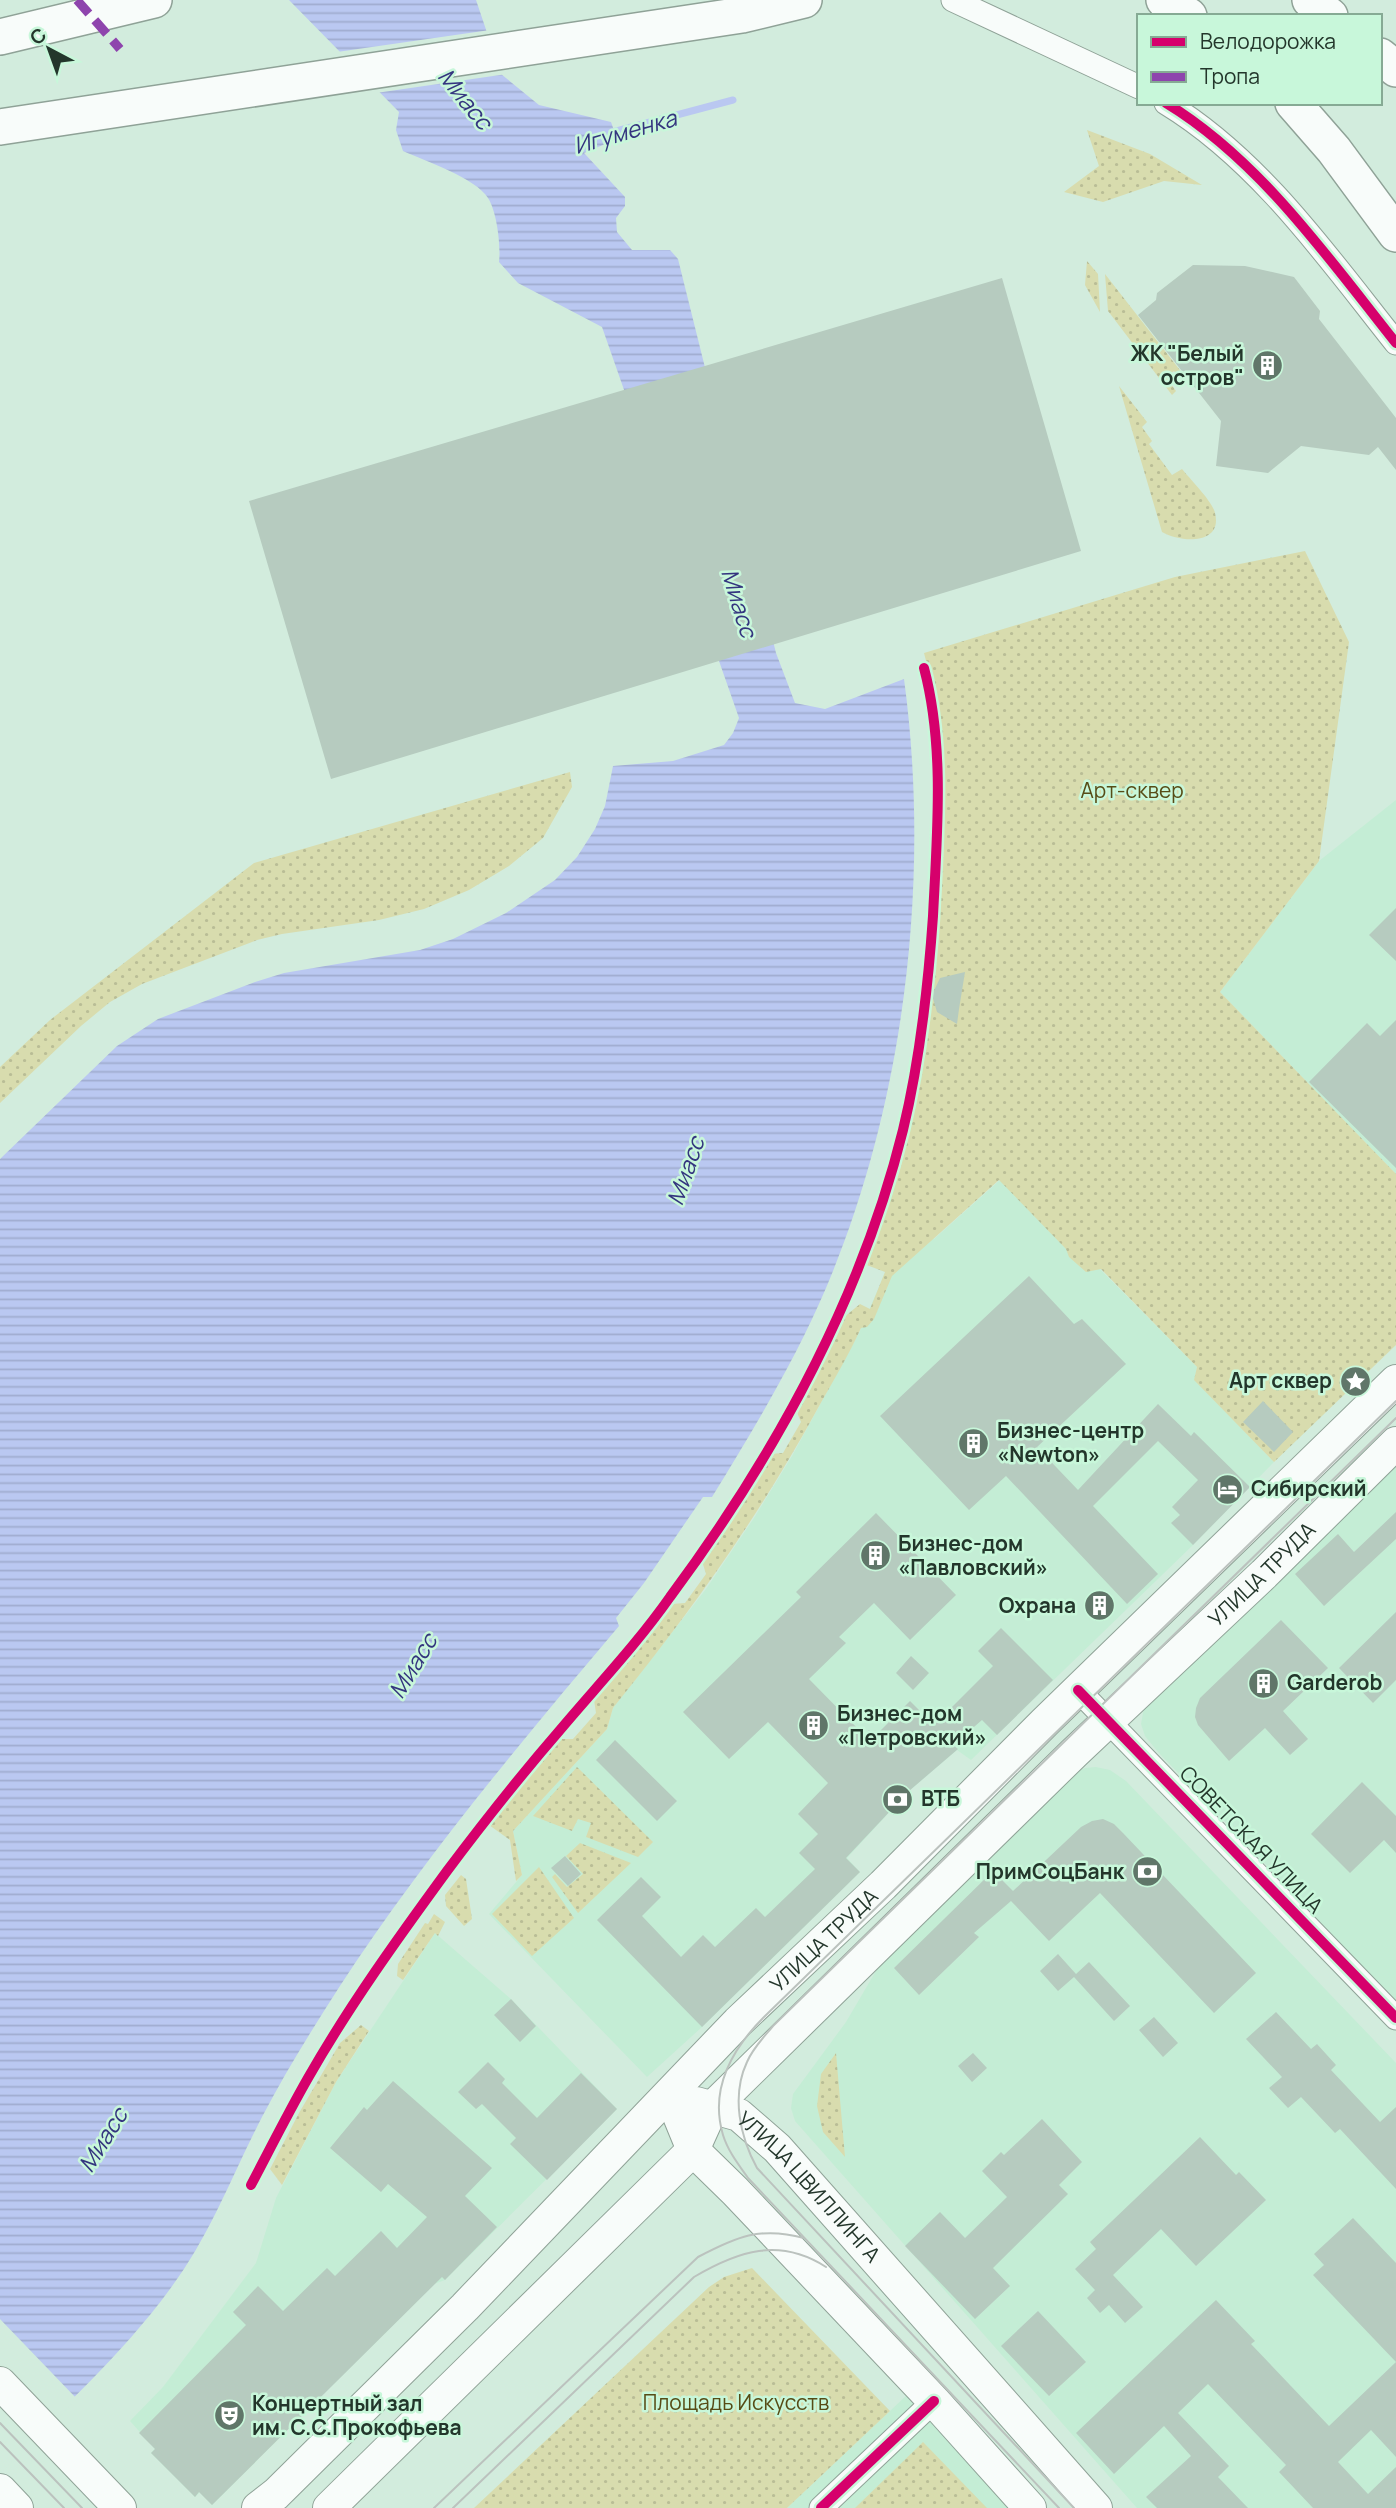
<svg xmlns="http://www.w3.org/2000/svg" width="1396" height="2508" font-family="Manrope,sans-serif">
<defs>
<pattern id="grass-dots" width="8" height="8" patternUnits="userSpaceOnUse" patternTransform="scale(1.75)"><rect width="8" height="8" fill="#d8dcae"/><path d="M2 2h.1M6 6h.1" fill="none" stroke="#b9bd96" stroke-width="1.8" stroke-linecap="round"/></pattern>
<pattern id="water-rules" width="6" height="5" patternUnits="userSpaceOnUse" patternTransform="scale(1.75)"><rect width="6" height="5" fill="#bac8f1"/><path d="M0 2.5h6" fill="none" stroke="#a0accf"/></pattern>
</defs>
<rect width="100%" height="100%" fill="#d2ecdd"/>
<!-- built -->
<path fill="#c4edd5" d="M 1396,800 L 1396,1174 L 1220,992 L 1319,861 Z
M 1000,1180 L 1067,1249 L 1070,1257 L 1100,1269 L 1197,1367 L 1195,1380 L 1274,1462 L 1193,1545 L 971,1760 L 957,1750 L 909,1791 L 847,1858 L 860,1872 L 702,2027 L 647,2077 L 489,1914 L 522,1875 L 513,1831 L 607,1729 L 613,1708 L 706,1589 L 754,1518 L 792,1456 L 859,1333 L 886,1271 L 927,1234 L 934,1239 Z
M 1396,1459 L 1396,2001 L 1158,1752 L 1145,1736 L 1141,1724 L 1145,1702 Z
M 1096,1767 L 1110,1770 L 1126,1781 L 1396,2063 L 1396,2508 L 1137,2508 L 795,2121 L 791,2108 L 793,2094 L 846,2022 L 880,1964 L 1072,1774 L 1085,1768 Z
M 435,1933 L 511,1999 L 617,2109 L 445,2280 L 434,2284 L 212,2505 L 200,2492 L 195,2497 L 151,2453 L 155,2449 L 130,2421 L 163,2387 L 256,2263 L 276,2198 L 336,2082 Z
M 908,2394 L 1017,2508 L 787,2508 Z"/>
<!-- grass -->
<path fill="url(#grass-dots)" d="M 1087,130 L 1150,154 L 1202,185 L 1164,181 L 1103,202 L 1064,192 L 1099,166 Z
M 1087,261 L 1098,274 L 1100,312 L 1085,285 Z
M 1105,274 L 1183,374 L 1179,377 L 1174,371 L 1166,377 L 1176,391 L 1172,395 L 1108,311 Z
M 1119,386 L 1147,422 L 1142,427 L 1152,441 L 1149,444 L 1172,475 L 1182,469 C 1190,479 1213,502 1215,513 C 1223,545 1181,543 1162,532 Z
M 1305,551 L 1349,642 L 1319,861 L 1220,992 L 1396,1174 L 1396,1345 L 1274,1462 L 1194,1380 L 1197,1367 L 1101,1269 L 1086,1272 L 1069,1257 L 1066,1249 L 999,1180 L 892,1276 L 874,1319 L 867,1327 L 861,1328 C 849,1355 833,1381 818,1408 C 760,1515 690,1613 613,1708 L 607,1729 L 513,1831 L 522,1875 L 516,1881 L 510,1840 L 489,1825 L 559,1739 L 573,1739 L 596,1713 L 594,1700 L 672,1604 L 685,1603 L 706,1574 L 702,1561 L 770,1454 L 783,1453 L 801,1422 L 796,1410 L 843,1318 L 860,1304 L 870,1309 L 885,1272 L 864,1264 C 880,1222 895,1181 906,1138 C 927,1058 933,973 938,891 C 943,812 945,730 924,653 L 1175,577 Z
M 570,772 L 572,787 L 543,838 L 509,866 L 469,890 L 424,909 L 379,920 L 282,934 L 257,940 L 142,984 L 110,1002 L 81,1026 L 0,1103 L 0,1067 L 50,1020 L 254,863 Z
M 577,1767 L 653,1842 L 638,1857 L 586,1837 L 591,1823 L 578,1819 L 572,1831 L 533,1816 Z
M 580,1843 L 631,1863 L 578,1913 L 552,1877 L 555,1874 L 567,1887 L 583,1874 L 566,1856 Z
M 539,1867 L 574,1918 L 532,1956 L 492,1914 Z
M 461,1875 L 466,1879 L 472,1919 L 464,1926 L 446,1906 L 445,1895 Z
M 434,1914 L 445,1922 L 438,1936 L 435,1933 L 403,1980 L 397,1976 L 398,1964 L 425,1923 L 428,1924 Z
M 361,2025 L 369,2031 L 336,2082 L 282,2185 L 270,2169 L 299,2113 L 340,2043 Z
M 836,2053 L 845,2157 L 823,2132 L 817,2106 L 821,2074 Z
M 752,2268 L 890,2411 L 787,2508 L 474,2508 L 709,2287 L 724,2277 Z
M 923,2442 L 987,2508 L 855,2508 Z"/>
<!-- water -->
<path fill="url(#water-rules)" d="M 289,0 L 476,0 L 501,74 L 539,105 L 611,122 L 617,139 L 584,153 L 625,197 L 625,206 L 616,218 L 617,232 L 632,250 L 670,250 L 678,259 L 776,653 L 795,703 L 825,709 L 904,679 C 931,878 905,1102 826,1288 C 795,1361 753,1430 712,1497 L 703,1497 L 644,1583 L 616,1618 L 619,1626 C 520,1743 422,1860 338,1989 C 311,2031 285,2073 262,2117 C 232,2175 210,2236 170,2289 C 121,2356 58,2412 0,2470 L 0,1159 L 117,1046 L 158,1019 L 255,982 L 284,973 L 420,950 L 453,939 L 506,913 L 555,880 L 577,857 L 595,829 L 605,806 L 613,766 L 673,761 L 724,745 L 733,733 L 739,718 L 602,327 L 518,283 L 499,262 C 501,246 497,212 488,198 C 476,178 425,161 403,151 L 396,130 L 399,112 Z"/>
<!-- pier -->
<path fill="#d2ecdd" d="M 490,30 L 504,72 L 507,74 L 376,93 L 337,52 Z
M 0,2319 L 77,2399 L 0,2473 Z"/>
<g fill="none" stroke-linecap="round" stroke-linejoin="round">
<!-- stream -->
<path stroke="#bac8f1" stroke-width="7" d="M 605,134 L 733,100"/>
</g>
<!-- building -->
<path fill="#b6cbbf" d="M 1193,265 L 1245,266 L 1294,277 L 1320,311 L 1319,319 L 1396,418 L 1396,470 L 1378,447 L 1369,455 L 1301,446 L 1268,473 L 1216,466 L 1221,421 L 1138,315 L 1156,300 L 1157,293 Z
M 1002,278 L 1081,551 L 331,779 L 249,501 Z
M 1396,908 L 1396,961 L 1369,935 Z
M 965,972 L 959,1009 L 957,1024 L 937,1012 L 932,995 L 940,978 Z
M 1396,1020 L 1396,1168 L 1309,1082 L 1367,1023 L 1380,1036 Z
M 1029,1276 L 1074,1324 L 1082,1319 L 1126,1364 L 1037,1447 L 1078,1490 L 1158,1404 L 1191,1436 L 1194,1432 L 1250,1487 L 1193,1545 L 1171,1523 L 1180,1515 L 1172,1507 L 1198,1480 L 1158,1441 L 1093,1506 L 1158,1574 L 1127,1604 L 1006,1476 L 969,1510 L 880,1416 Z
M 1263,1401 L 1293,1432 L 1274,1452 L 1243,1422 Z
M 1396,1512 L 1396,1539 L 1324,1606 L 1295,1574 L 1338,1534 L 1354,1552 Z
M 876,1513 L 956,1595 L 910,1640 L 874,1603 L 839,1637 L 846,1643 L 809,1679 L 864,1735 L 869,1730 L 875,1736 L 910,1701 L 934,1725 L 993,1666 L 978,1651 L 1001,1628 L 1053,1680 L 997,1735 L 982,1720 L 953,1745 L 958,1749 L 909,1791 L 846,1858 L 860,1872 L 702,2027 L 597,1920 L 641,1877 L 661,1897 L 642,1916 L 681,1957 L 703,1935 L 715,1947 L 756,1908 L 765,1917 L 815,1869 L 799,1853 L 818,1834 L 798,1814 L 828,1783 L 768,1722 L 729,1759 L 683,1712 L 801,1597 L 796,1592 Z
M 1396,1612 L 1396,1680 L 1373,1703 L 1339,1668 Z
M 1281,1620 L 1328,1668 L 1283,1711 L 1308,1739 L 1290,1755 L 1265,1728 L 1229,1761 L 1198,1725 L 1195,1717 L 1196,1708 L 1200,1698 Z
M 911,1656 L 929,1673 L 913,1690 L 896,1673 Z
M 615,1740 L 677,1801 L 657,1821 L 596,1760 Z
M 1362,1782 L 1396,1816 L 1396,1853 L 1384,1840 L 1350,1873 L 1311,1834 Z
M 1103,1819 L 1114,1824 L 1123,1833 L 1256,1973 L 1214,2013 L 1100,1893 L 1049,1941 L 1011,1901 L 974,1933 L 979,1937 L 919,1995 L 894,1968 L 993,1871 L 1013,1891 L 1081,1827 L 1092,1821 Z
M 565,1856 L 581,1874 L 568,1886 L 551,1868 Z
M 1058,1954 L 1076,1974 L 1089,1962 L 1130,2006 L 1114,2021 L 1074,1977 L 1058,1991 L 1040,1971 Z
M 511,1999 L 536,2026 L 520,2042 L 494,2015 Z
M 1276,2012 L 1311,2049 L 1317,2044 L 1336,2065 L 1331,2070 L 1380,2122 L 1396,2107 L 1396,2189 L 1340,2129 L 1335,2133 L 1301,2097 L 1288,2108 L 1269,2088 L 1282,2077 L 1246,2039 Z
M 1154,2017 L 1178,2043 L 1163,2057 L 1139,2030 Z
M 973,2053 L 987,2068 L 972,2082 L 958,2066 Z
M 488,2062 L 505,2079 L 502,2083 L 537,2118 L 581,2073 L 617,2109 L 547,2180 L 510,2144 L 516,2138 L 482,2104 L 476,2109 L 458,2092 Z
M 393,2081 L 492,2168 L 465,2196 L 497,2227 L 445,2280 L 442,2277 L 212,2505 L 199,2492 L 195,2497 L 151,2453 L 155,2449 L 139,2433 L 246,2325 L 233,2312 L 258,2286 L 283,2311 L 327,2268 L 335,2276 L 381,2231 L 397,2248 L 427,2217 L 388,2184 L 381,2192 L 330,2148 L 364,2107 L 367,2110 Z
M 1042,2119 L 1082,2162 L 1059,2185 L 1068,2194 L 993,2268 L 1010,2286 L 975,2319 L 905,2246 L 940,2212 L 965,2238 L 1007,2197 L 982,2171 L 1001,2152 L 1004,2155 Z
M 1200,2137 L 1236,2175 L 1239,2172 L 1266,2200 L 1196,2266 L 1161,2229 L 1113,2275 L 1143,2307 L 1125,2323 L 1109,2305 L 1100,2313 L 1087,2298 L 1095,2290 L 1075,2269 L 1096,2249 L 1090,2242 Z
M 1353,2218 L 1396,2263 L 1396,2457 L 1371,2430 L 1338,2462 L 1368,2494 L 1396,2467 L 1396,2508 L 1313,2508 L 1279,2472 L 1286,2465 L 1208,2384 L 1178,2413 L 1229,2466 L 1218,2477 L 1248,2508 L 1157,2508 L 1146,2497 L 1191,2456 L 1164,2426 L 1114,2474 L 1076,2433 L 1216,2300 L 1255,2341 L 1251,2344 L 1329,2426 L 1396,2362 L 1313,2275 L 1324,2265 L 1314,2254 Z
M 1038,2311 L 1086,2362 L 1049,2396 L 1001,2346 Z"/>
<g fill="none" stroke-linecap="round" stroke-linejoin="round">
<defs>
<path id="street" d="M 953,0 L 1139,87
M 1166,103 C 1260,160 1329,259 1396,343
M 1078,1690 L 1396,2018
M 821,2508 L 934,2401"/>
<g id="secondary">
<path d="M 670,2094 L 693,2150 L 735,2191 L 934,2401 L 1030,2508"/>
<path id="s1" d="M 696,2103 L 739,2115 L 777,2148 L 1096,2508"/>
<path d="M 0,2383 L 120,2508"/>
<path d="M 0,2490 L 17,2508"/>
<path id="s2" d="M 258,2508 L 276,2494 L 465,2307 L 738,2022 L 883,1885 L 1045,1722 L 1396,1381"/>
<path id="s3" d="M 329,2508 L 693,2150 L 712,2108 L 1074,1753 L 1264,1574 L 1396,1443"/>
</g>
<path id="primary" d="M 1164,0 L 1189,16
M 1310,0 L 1330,16
M 0,37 L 154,0
M 1380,56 L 1396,69
M 1293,103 L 1334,150 L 1396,234
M 0,127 L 742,15 L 804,0"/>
</defs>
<!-- street casing -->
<use href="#street" stroke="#8fa297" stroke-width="25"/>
<!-- secondary casing -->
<use href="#secondary" stroke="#8fa297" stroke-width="34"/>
<!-- primary casing -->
<use href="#primary" stroke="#8fa297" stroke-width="38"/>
<!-- street -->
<use href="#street" stroke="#f8fcfa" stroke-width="23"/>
<!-- secondary -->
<use href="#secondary" stroke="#f8fcfa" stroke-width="32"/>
<!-- primary -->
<use href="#primary" stroke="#f8fcfa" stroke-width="35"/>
<!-- tram -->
<path stroke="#bbc2be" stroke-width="2" d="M 0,2423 L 82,2508
M 0,2442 L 64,2508
M 434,2508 L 698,2257 C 736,2237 760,2226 804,2238
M 453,2508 L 694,2277 C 738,2251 779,2237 826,2267
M 1059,2508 L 748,2178 C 738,2164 728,2151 723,2135 C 709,2088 732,2049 764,2017 L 1396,1401
M 1074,2508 L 757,2168 C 740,2137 731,2096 747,2062 C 753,2048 764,2037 773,2026 L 1396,1418"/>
<!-- quiet -->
<path stroke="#8e44ad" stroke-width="9" stroke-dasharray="18 9" stroke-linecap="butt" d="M 77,0 L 120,49"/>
<defs>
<path id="cycleway" d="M 1166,103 C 1260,160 1329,259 1396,343
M 1078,1690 L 1396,2018
M 251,2185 C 270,2149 288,2113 308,2078 C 349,2006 398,1938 447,1871 C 483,1823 521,1775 560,1730 C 597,1686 637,1644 670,1597 C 774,1457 861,1300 903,1130 C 920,1060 928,988 933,916 C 937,835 945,747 924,668
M 821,2508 L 934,2401"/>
</defs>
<!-- cycleway casing -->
<use href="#cycleway" stroke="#c8f7da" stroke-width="15"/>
<!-- cycleway -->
<use href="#cycleway" stroke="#d6006c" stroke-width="10"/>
</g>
<!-- icons -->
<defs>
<symbol id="building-disc" viewBox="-11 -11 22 22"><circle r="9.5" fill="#607669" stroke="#c8f7da"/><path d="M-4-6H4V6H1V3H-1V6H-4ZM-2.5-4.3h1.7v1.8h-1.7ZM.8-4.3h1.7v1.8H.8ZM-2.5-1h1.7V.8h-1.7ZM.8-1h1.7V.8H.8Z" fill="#fff"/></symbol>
<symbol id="sight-disc" viewBox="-11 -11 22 22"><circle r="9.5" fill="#607669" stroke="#c8f7da"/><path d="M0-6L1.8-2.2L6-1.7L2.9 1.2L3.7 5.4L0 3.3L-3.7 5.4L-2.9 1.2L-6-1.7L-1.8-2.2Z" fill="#fff"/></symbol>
<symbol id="hotel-disc" viewBox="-11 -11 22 22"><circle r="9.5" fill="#607669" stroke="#c8f7da"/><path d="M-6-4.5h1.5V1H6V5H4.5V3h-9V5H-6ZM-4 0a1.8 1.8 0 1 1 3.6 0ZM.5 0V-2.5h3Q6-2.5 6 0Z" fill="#fff"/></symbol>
<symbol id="bank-disc" viewBox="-11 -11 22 22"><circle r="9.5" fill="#607669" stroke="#c8f7da"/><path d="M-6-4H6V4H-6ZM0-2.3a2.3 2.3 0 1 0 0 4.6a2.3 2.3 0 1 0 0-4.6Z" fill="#fff"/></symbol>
<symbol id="theatre-disc" viewBox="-11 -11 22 22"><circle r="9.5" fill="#607669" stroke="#c8f7da"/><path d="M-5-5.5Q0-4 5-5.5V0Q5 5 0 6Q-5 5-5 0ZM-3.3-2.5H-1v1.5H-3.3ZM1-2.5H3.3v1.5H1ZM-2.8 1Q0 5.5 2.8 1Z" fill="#fff"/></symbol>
</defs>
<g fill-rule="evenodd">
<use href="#building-disc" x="1250" y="348" width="35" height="35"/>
<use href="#sight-disc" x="1338" y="1364" width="35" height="35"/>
<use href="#building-disc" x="956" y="1426" width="35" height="35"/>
<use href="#hotel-disc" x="1210" y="1472" width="35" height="35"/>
<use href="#building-disc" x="858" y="1538" width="35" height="35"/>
<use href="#building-disc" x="1082" y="1588" width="35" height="35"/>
<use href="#building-disc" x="1246" y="1666" width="35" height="35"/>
<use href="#building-disc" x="796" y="1708" width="35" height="35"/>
<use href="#bank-disc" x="880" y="1782" width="35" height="35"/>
<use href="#bank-disc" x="1130" y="1854" width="35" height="35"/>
<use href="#theatre-disc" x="212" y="2398" width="35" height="35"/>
</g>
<g text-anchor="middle" stroke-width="5" stroke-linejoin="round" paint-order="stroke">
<!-- poi labels -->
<g font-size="21" font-weight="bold" fill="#23362b" stroke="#c8f7da" text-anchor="start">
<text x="1244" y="361" text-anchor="end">ЖК "Белый<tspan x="1244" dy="24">остров"</tspan></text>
<text x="1332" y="1388" text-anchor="end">Арт сквер</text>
<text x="997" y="1438">Бизнес-центр<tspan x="997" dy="24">«Newton»</tspan></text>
<text x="1251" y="1496">Сибирский</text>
<text x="898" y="1551">Бизнес-дом<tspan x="898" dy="24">«Павловский»</tspan></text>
<text x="1076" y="1613" text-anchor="end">Охрана</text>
<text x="1287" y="1690">Garderob</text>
<text x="837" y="1721">Бизнес-дом<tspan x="837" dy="24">«Петровский»</tspan></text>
<text x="921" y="1806">ВТБ</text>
<text x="1124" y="1879" text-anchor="end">ПримСоцБанк</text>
<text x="252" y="2411">Концертный зал<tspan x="252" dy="24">им. С.С.Прокофьева</tspan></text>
</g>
<!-- park labels -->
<g font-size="21" fill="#574c16" stroke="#c8f7da">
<text x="1132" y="798">Арт-сквер</text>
<text x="736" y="2410">Площадь Искусств</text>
</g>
<!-- street labels -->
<g font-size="21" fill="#23362b" stroke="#c8f7da">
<text dy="7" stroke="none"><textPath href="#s3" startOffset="1323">УЛИЦА ТРУДА</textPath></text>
<text transform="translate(1251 1840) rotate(46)" y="7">СОВЕТСКАЯ УЛИЦА</text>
<text dy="7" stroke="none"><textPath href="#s2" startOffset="802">УЛИЦА ТРУДА</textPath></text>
<text dy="7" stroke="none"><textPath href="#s1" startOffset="145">УЛИЦА ЦВИЛЛИНГА</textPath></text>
</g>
<!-- water labels -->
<g font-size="23" font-style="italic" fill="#34357f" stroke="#c8f7da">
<text transform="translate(465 99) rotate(51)" y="8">Миасс</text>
<text transform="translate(625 132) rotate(-16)" y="8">Игуменка</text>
<text transform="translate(739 603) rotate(73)" y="8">Миасс</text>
<text transform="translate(686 1171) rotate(-71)" y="8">Миасс</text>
<text transform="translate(413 1666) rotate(-59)" y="8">Миасс</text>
<text transform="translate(103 2140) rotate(-58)" y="8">Миасс</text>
</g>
</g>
<!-- legend -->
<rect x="1137" y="14" width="245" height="91" fill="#c8f7da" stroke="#86aa94" stroke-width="2"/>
<rect x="1151" y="37" width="35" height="10" fill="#d6006c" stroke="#86aa94" stroke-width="2"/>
<text x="1200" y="49" font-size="21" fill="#23362b">Велодорожка</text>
<rect x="1151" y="72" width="35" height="10" fill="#8e44ad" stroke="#86aa94" stroke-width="2"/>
<text x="1200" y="84" font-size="21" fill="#23362b">Тропа</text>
<!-- north arrow -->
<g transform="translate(49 49) rotate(319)" stroke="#c8f7da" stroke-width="5" paint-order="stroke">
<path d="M0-5L12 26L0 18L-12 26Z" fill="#23362b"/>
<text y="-10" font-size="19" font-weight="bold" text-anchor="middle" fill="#23362b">С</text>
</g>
</svg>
